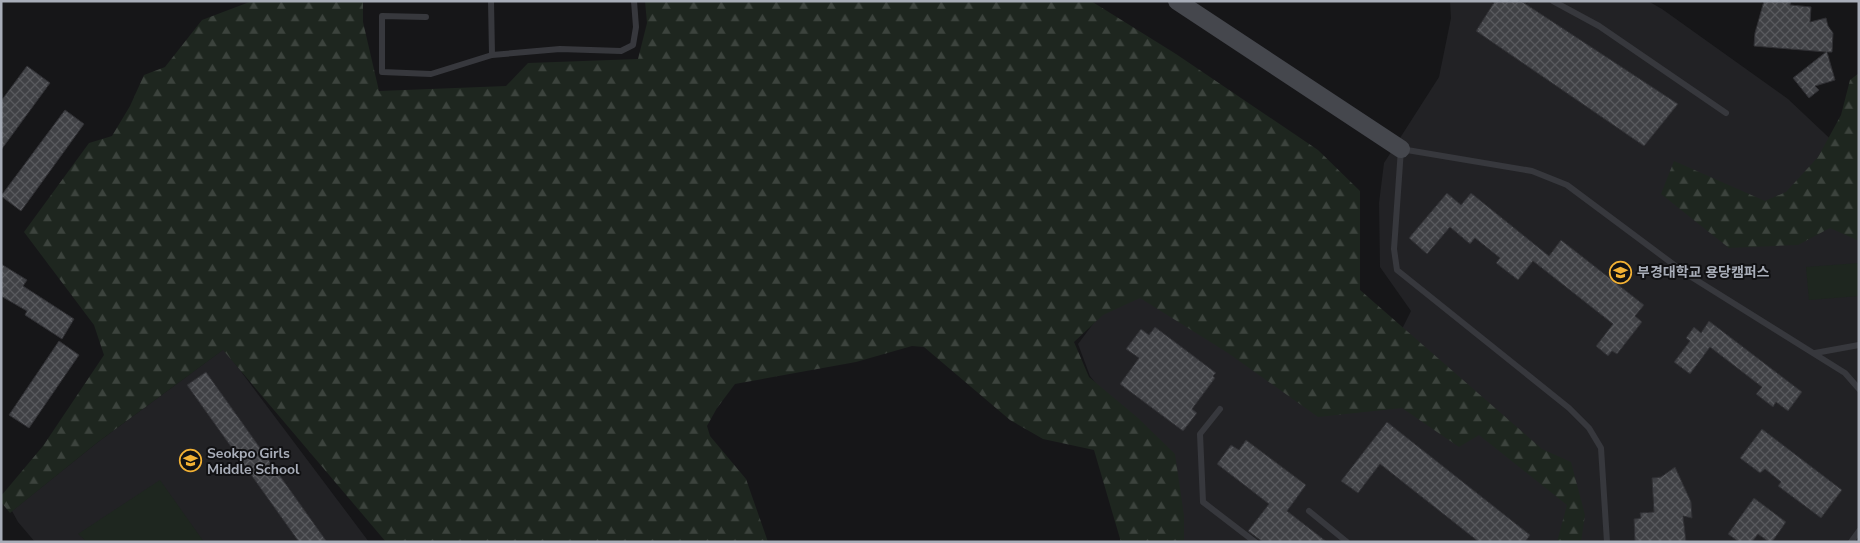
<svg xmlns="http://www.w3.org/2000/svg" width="1860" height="543" font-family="'Nunito Sans','Noto Sans KR',sans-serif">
<defs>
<pattern id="forest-firs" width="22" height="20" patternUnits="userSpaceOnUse" patternTransform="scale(1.25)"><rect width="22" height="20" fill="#1e261f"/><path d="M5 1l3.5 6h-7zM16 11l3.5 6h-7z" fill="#3c433d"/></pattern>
<pattern id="building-cross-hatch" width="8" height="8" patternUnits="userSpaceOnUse" patternTransform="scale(1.25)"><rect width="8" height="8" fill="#404145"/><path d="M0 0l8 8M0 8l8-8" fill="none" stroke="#595a5e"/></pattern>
</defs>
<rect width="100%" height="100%" fill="#161618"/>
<!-- built -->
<path fill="#222225" d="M 1450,1 L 1648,1 L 1662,9 L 1788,99 L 1859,166 L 1859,542 L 1173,542 L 1171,480 L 1090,376 L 1078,344 L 1116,293 L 1158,277 L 1371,391 L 1411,311 L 1380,267 L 1379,203 L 1384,163 L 1439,77 L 1451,18 Z
M 224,349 L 369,542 L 35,542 L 18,522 L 12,511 L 98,442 Z"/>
<!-- forest -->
<path fill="url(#forest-firs)" d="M 252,1 L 363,1 L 363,22 L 379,91 L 506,86 L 528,63 L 638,59 L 647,23 L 645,1 L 1091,1 L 1176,54 L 1318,150 L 1360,191 L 1360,290 L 1542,449 L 1571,462 L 1585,515 L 1581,542 L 1557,542 L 1567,505 L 1479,435 L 1459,447 L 1402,408 L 1318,417 L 1228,353 L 1140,298 L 1103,315 L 1074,342 L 1089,377 L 1138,418 L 1175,454 L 1184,516 L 1184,542 L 1121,542 L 1094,450 L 1043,439 L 1010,420 L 924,347 L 912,346 L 856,362 L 735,384 L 717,408 L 707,426 L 710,436 L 746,479 L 768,542 L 386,542 L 223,350 L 98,442 L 10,513 L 1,502 L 1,496 L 43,446 L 104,355 L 94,325 L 24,232 L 89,143 L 112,136 L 130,106 L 144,75 L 165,67 L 202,20 Z
M 1859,73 L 1859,241 L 1830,228 L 1798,245 L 1729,248 L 1661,194 L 1674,161 L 1765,201 L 1786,192 L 1818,157 L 1841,115 L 1850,80 Z"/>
<!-- green -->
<path fill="#1e261f" d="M 1859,263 L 1859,296 L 1809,300 L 1806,267 Z
M 160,480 L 204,542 L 87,542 L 78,534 Z"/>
<!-- building -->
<path fill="url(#building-cross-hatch)" stroke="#303034" d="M 1495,1 L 1521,1 L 1678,104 L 1644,146 L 1476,31 Z
M 1764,1 L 1791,1 L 1790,5 L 1811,7 L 1810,22 L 1826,18 L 1828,26 L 1833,33 L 1832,52 L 1827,52 L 1835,80 L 1815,86 L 1819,90 L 1809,98 L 1793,78 L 1826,52 L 1754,46 L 1755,33 Z
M 27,66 L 50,83 L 1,150 L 1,101 Z
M 65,110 L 84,124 L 21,211 L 1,196 Z
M 1447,193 L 1461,205 L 1471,193 L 1549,256 L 1561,240 L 1644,305 L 1635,316 L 1642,322 L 1617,354 L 1612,351 L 1608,356 L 1596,346 L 1613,324 L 1533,261 L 1518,280 L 1496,263 L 1500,258 L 1475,238 L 1470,244 L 1450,227 L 1427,254 L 1409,238 Z
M 1,264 L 27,280 L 23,286 L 74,319 L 62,339 L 25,315 L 27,311 L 1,296 Z
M 1709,321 L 1802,392 L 1788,411 L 1776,402 L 1773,407 L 1756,394 L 1762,387 L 1710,347 L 1690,374 L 1674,362 L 1690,341 L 1686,338 L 1694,327 L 1701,333 Z
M 1155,327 L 1216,373 L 1213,376 L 1215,378 L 1192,409 L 1197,413 L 1183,431 L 1120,384 L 1139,358 L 1126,349 L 1141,329 L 1149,335 Z
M 59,341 L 79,355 L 29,428 L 9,415 Z
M 206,372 L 290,490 L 327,542 L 299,542 L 187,385 Z
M 1387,422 L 1530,535 L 1525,542 L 1479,542 L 1380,464 L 1358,493 L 1341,481 Z
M 1762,429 L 1842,490 L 1821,518 L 1778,486 L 1781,482 L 1765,469 L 1760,473 L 1740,458 Z
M 1246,440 L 1306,485 L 1287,511 L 1327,542 L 1263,542 L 1248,531 L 1269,504 L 1217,464 L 1231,445 L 1239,450 Z
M 1675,467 L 1691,502 L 1692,518 L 1683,516 L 1686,542 L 1635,542 L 1634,519 L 1641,518 L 1640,513 L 1654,512 L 1652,478 L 1661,477 Z
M 1754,498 L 1786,522 L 1772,542 L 1769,542 L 1758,534 L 1752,542 L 1739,542 L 1728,534 Z"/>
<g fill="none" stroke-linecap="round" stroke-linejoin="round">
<!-- lane -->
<path stroke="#37383d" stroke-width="6" d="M 1553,1 L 1599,26 L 1726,113
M 426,17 L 382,16 L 382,72 L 431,74 L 492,55 L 491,1
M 492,55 L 560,49 L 621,51 L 633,45 L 636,27 L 634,1
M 1815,353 L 1859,345
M 1220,409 L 1200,434 L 1203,502 L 1255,542
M 1309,511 L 1347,542
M 1607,542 L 1601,448 L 1589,428 L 1569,408 L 1397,270 L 1394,249 L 1401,149 L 1532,171 L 1567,185 L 1685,273 L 1845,373 L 1859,389
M 1851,542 L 1859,531"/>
<!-- secondary -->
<path stroke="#45474d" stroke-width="18" d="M 1177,1 L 1401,149"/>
</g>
<!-- icons -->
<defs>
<symbol id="university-ring" viewBox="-11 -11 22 22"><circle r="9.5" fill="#111113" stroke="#f2b134" stroke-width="1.5"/><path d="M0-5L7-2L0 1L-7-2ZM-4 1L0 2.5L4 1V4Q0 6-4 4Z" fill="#f2b134"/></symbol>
<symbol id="school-ring" viewBox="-11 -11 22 22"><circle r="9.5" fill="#111113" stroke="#f2b134" stroke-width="1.5"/><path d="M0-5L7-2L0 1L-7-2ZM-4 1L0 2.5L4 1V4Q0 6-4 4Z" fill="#f2b134"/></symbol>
</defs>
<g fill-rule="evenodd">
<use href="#university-ring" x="1608" y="260" width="25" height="25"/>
<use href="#school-ring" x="178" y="448" width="25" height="25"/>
</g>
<g text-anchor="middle" stroke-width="4" stroke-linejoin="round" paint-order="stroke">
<!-- poi labels -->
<g font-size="14" font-weight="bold" fill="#a8adb8" stroke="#111113" text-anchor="start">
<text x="1637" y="277">부경대학교 용당캠퍼스</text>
<text x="207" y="458">Seokpo Girls<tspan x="207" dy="16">Middle School</tspan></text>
</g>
</g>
<!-- border -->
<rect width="1860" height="543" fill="none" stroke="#a8adb8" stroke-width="5"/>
</svg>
